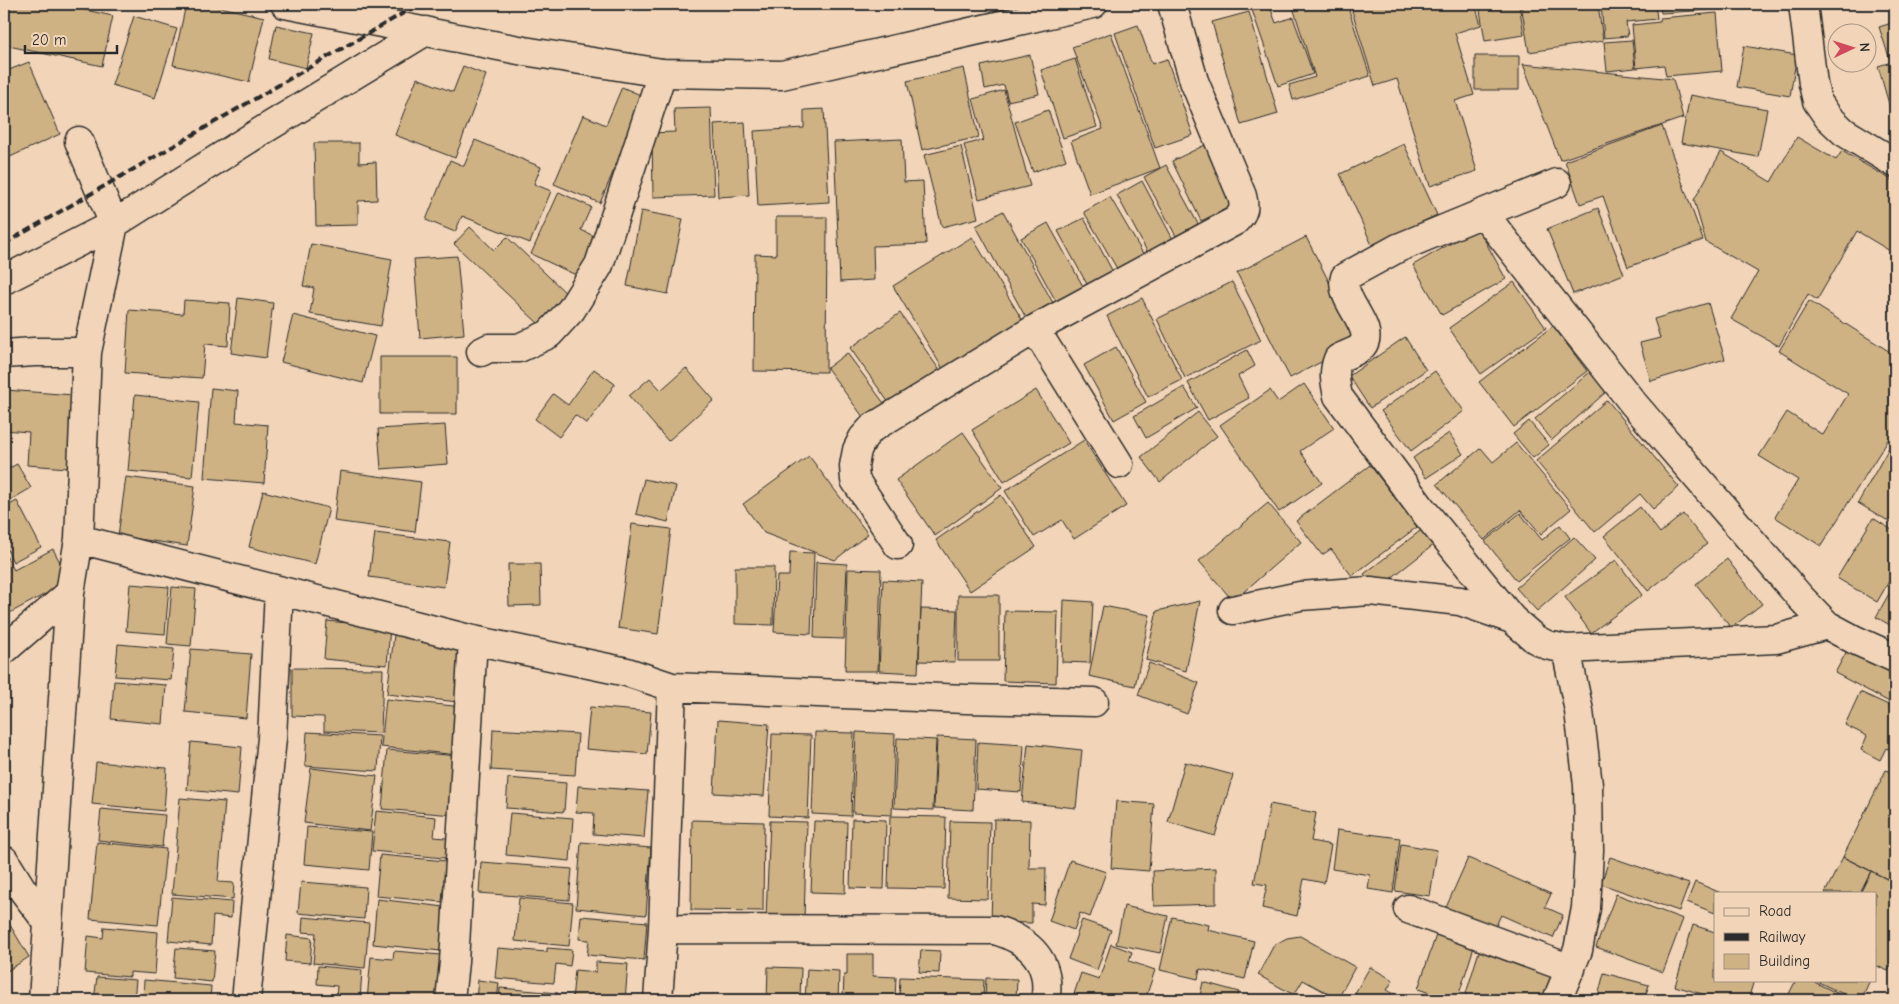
<svg xmlns="http://www.w3.org/2000/svg" width="1899" height="1004" font-family="'Comic Neue',sans-serif">
<rect width="100%" height="100%" fill="#f2d5b8"/>
<filter id="ink" filterUnits="userSpaceOnUse"><feTurbulence type="fractalNoise" baseFrequency=".02" numOctaves="2"/><feDisplacementMap in="SourceGraphic" scale="10" xChannelSelector="R" yChannelSelector="G"/><feConvolveMatrix kernelMatrix="1 2 1 2 8 2 1 2 1" color-interpolation-filters="sRGB"/></filter>
<g filter="url(#ink)">
<!-- building -->
<path fill="#cfb284" stroke="#2b2b2b" d="M 4,4 L 58,4 L 113,16 L 102,66 L 4,45 Z
M 186,4 L 207,4 L 264,17 L 249,82 L 173,65 Z
M 1250,4 L 1269,4 L 1276,23 L 1293,17 L 1313,74 L 1278,86 Z
M 1292,4 L 1347,4 L 1370,76 L 1293,100 L 1289,85 L 1315,77 Z
M 1350,4 L 1475,4 L 1481,25 L 1455,33 L 1474,95 L 1455,101 L 1477,171 L 1430,186 L 1397,79 L 1375,86 Z
M 1479,4 L 1519,4 L 1524,35 L 1485,41 Z
M 1521,4 L 1598,4 L 1603,41 L 1529,52 Z
M 1601,4 L 1655,4 L 1657,19 L 1626,22 L 1628,36 L 1604,38 Z
M 1660,4 L 1726,4 L 1726,9 L 1661,13 Z
M 1249,12 L 1278,114 L 1241,125 L 1212,22 Z
M 1717,13 L 1722,71 L 1666,76 L 1664,65 L 1636,68 L 1632,25 L 1660,22 L 1660,18 Z
M 134,16 L 177,29 L 155,98 L 112,85 Z
M 1895,22 L 1895,59 L 1890,60 L 1879,27 Z
M 276,25 L 314,33 L 306,68 L 269,59 Z
M 1138,25 L 1152,64 L 1167,59 L 1193,135 L 1155,148 L 1115,33 Z
M 1111,33 L 1160,168 L 1090,194 L 1071,141 L 1103,129 L 1072,47 Z
M 1632,40 L 1635,68 L 1607,71 L 1604,42 Z
M 1744,46 L 1797,55 L 1790,96 L 1737,87 Z
M 1030,55 L 1039,94 L 1008,101 L 1004,85 L 985,89 L 981,66 Z
M 1475,56 L 1519,56 L 1519,90 L 1475,90 Z
M 1075,59 L 1097,127 L 1063,138 L 1041,70 Z
M 1895,61 L 1895,110 L 1891,111 L 1878,66 Z
M 29,62 L 60,134 L 10,157 L 4,142 L 4,72 Z
M 1523,64 L 1673,79 L 1683,118 L 1560,160 Z
M 463,66 L 486,75 L 455,158 L 395,135 L 417,78 L 453,92 Z
M 964,68 L 979,137 L 922,150 L 907,81 Z
M 622,87 L 645,97 L 600,203 L 554,184 L 583,115 L 606,125 Z
M 1004,90 L 1030,186 L 979,199 L 964,145 L 984,140 L 973,99 Z
M 1690,95 L 1767,109 L 1758,157 L 1681,143 Z
M 711,108 L 714,195 L 653,197 L 652,133 L 675,132 L 674,109 Z
M 824,109 L 829,202 L 758,206 L 754,131 L 804,128 L 804,110 Z
M 1048,110 L 1066,160 L 1033,172 L 1015,122 Z
M 1895,121 L 1895,138 L 1890,122 Z
M 745,122 L 749,195 L 718,197 L 714,124 Z
M 1662,126 L 1703,240 L 1628,267 L 1603,196 L 1580,204 L 1565,161 Z
M 1797,137 L 1836,160 L 1842,151 L 1895,182 L 1895,254 L 1857,231 L 1817,300 L 1808,294 L 1779,346 L 1731,319 L 1758,272 L 1706,242 L 1694,200 L 1721,152 L 1771,182 Z
M 902,139 L 904,182 L 923,181 L 926,244 L 873,246 L 874,280 L 840,282 L 834,142 Z
M 475,140 L 541,167 L 534,184 L 551,191 L 530,243 L 462,216 L 455,232 L 426,220 L 450,160 L 464,166 Z
M 314,143 L 359,143 L 359,163 L 376,162 L 377,200 L 358,201 L 358,225 L 316,226 Z
M 1207,144 L 1236,204 L 1201,221 L 1172,161 Z
M 1404,144 L 1437,215 L 1372,245 L 1340,174 Z
M 961,146 L 978,218 L 942,227 L 924,155 Z
M 1166,165 L 1198,224 L 1176,236 L 1144,177 Z
M 1142,181 L 1174,241 L 1149,255 L 1117,195 Z
M 559,192 L 591,207 L 581,230 L 596,237 L 578,276 L 531,254 Z
M 1110,197 L 1145,257 L 1119,272 L 1084,212 Z
M 1598,208 L 1624,274 L 1573,294 L 1547,229 Z
M 641,211 L 683,219 L 668,294 L 627,286 Z
M 1003,211 L 1053,303 L 1026,318 L 976,226 Z
M 776,217 L 827,217 L 826,372 L 754,371 L 755,254 L 776,255 Z
M 1084,218 L 1113,272 L 1088,286 L 1058,231 Z
M 1048,223 L 1084,288 L 1057,303 L 1021,238 Z
M 470,227 L 494,250 L 507,237 L 568,295 L 540,325 L 454,244 Z
M 1478,228 L 1506,279 L 1442,315 L 1413,265 Z
M 972,237 L 1023,321 L 943,369 L 893,286 Z
M 1306,237 L 1360,342 L 1290,378 L 1237,273 Z
M 311,244 L 392,259 L 381,326 L 310,314 L 314,288 L 303,286 Z
M 457,256 L 464,334 L 420,338 L 414,259 Z
M 1232,282 L 1261,340 L 1185,378 L 1157,319 Z
M 1514,282 L 1546,328 L 1481,374 L 1449,328 Z
M 238,298 L 273,303 L 266,358 L 231,353 Z
M 1142,298 L 1182,380 L 1148,397 L 1107,316 Z
M 184,300 L 230,303 L 228,346 L 205,344 L 202,378 L 125,373 L 129,310 L 183,314 Z
M 1809,301 L 1895,355 L 1895,442 L 1889,438 L 1821,546 L 1775,517 L 1798,480 L 1759,456 L 1787,412 L 1823,435 L 1848,394 L 1779,351 Z
M 1708,303 L 1725,359 L 1651,381 L 1640,343 L 1660,338 L 1654,319 Z
M 900,313 L 943,375 L 894,410 L 850,348 Z
M 293,315 L 375,336 L 363,383 L 281,362 Z
M 1553,326 L 1587,371 L 1514,427 L 1479,382 Z
M 1405,337 L 1426,370 L 1370,408 L 1349,376 Z
M 1116,347 L 1146,402 L 1114,420 L 1084,365 Z
M 1247,350 L 1255,366 L 1238,376 L 1249,398 L 1208,420 L 1188,383 Z
M 847,353 L 889,410 L 869,425 L 827,368 Z
M 380,357 L 457,357 L 457,414 L 380,414 Z
M 686,368 L 714,400 L 668,441 L 629,396 L 650,378 L 661,390 Z
M 594,369 L 615,384 L 587,424 L 575,415 L 559,437 L 535,419 L 553,394 L 568,405 Z
M 1435,371 L 1464,411 L 1411,451 L 1381,411 Z
M 1590,372 L 1606,392 L 1552,440 L 1535,419 Z
M 1304,384 L 1334,428 L 1300,451 L 1322,483 L 1279,512 L 1220,425 L 1270,390 L 1278,402 Z
M 1184,387 L 1197,408 L 1146,438 L 1134,416 Z
M 211,388 L 238,391 L 236,422 L 268,425 L 264,483 L 204,478 Z
M 5,390 L 74,395 L 68,468 L 27,465 L 29,432 L 4,430 Z
M 1036,390 L 1069,443 L 1004,482 L 972,430 Z
M 135,395 L 199,402 L 192,477 L 128,471 Z
M 1607,400 L 1679,487 L 1653,509 L 1640,494 L 1595,532 L 1536,461 Z
M 1198,412 L 1217,436 L 1160,482 L 1141,457 Z
M 1529,421 L 1549,445 L 1533,458 L 1513,434 Z
M 445,425 L 448,464 L 381,469 L 378,429 Z
M 963,432 L 1002,488 L 935,536 L 896,480 Z
M 1449,433 L 1463,454 L 1426,478 L 1413,458 Z
M 1084,440 L 1126,506 L 1074,539 L 1062,520 L 1034,537 L 1005,491 Z
M 1516,443 L 1571,509 L 1541,534 L 1520,510 L 1484,540 L 1437,484 L 1481,448 L 1493,462 Z
M 1890,446 L 1895,449 L 1895,525 L 1858,503 Z
M 809,456 L 868,534 L 835,560 L 764,533 L 743,504 Z
M 17,464 L 31,488 L 4,504 L 4,471 Z
M 1370,465 L 1417,527 L 1352,576 L 1331,549 L 1322,555 L 1296,521 Z
M 340,471 L 421,482 L 415,532 L 334,521 Z
M 126,477 L 195,486 L 187,546 L 118,536 Z
M 644,479 L 676,486 L 668,522 L 636,514 Z
M 263,491 L 329,508 L 315,564 L 249,547 Z
M 1001,495 L 1036,547 L 970,591 L 936,540 Z
M 17,501 L 41,547 L 13,562 L 4,543 L 4,508 Z
M 1268,503 L 1301,542 L 1233,601 L 1199,561 Z
M 1640,507 L 1660,533 L 1683,514 L 1707,544 L 1648,591 L 1604,536 Z
M 1520,513 L 1542,540 L 1560,525 L 1570,538 L 1517,581 L 1485,541 Z
M 1873,518 L 1895,532 L 1895,571 L 1877,602 L 1837,578 Z
M 632,524 L 671,529 L 658,634 L 618,628 Z
M 1424,528 L 1436,543 L 1376,590 L 1364,574 Z
M 375,533 L 450,542 L 444,587 L 369,577 Z
M 1574,537 L 1595,560 L 1537,611 L 1516,588 Z
M 53,549 L 70,581 L 4,616 L 4,552 L 14,570 Z
M 790,552 L 814,553 L 811,634 L 774,632 L 777,576 L 789,576 Z
M 1727,559 L 1762,604 L 1731,628 L 1696,584 Z
M 1616,560 L 1642,595 L 1591,633 L 1565,597 Z
M 816,562 L 847,564 L 844,639 L 814,638 Z
M 508,564 L 540,564 L 541,605 L 509,606 Z
M 735,567 L 774,567 L 773,625 L 735,624 Z
M 848,569 L 881,570 L 878,671 L 845,671 Z
M 883,580 L 922,582 L 918,673 L 879,671 Z
M 1895,583 L 1895,628 L 1876,617 Z
M 130,584 L 169,587 L 165,634 L 126,631 Z
M 172,587 L 196,589 L 191,646 L 167,644 Z
M 958,595 L 999,595 L 999,661 L 958,661 Z
M 1064,600 L 1093,602 L 1090,663 L 1062,662 Z
M 1200,601 L 1186,671 L 1146,660 L 1157,611 Z
M 1103,606 L 1150,615 L 1135,686 L 1089,676 Z
M 921,609 L 957,610 L 955,662 L 919,661 Z
M 1005,611 L 1058,612 L 1056,683 L 1003,681 Z
M 327,621 L 390,627 L 387,665 L 324,659 Z
M 394,635 L 464,643 L 458,702 L 387,694 Z
M 118,644 L 174,649 L 171,680 L 115,676 Z
M 1849,647 L 1895,671 L 1895,705 L 1835,673 Z
M 191,649 L 251,654 L 246,718 L 185,712 Z
M 1149,663 L 1199,683 L 1187,714 L 1138,695 Z
M 292,668 L 383,669 L 381,733 L 324,731 L 324,717 L 292,716 Z
M 114,681 L 166,685 L 163,724 L 111,719 Z
M 1860,692 L 1895,708 L 1895,752 L 1886,748 L 1880,760 L 1861,750 L 1867,736 L 1845,725 Z
M 386,699 L 463,707 L 458,755 L 381,747 Z
M 590,707 L 651,712 L 647,754 L 586,749 Z
M 718,720 L 769,724 L 764,796 L 714,793 Z
M 493,729 L 578,734 L 575,775 L 491,770 Z
M 307,732 L 380,736 L 378,771 L 305,766 Z
M 815,732 L 854,733 L 851,816 L 812,814 Z
M 856,732 L 895,734 L 892,815 L 853,813 Z
M 772,734 L 811,735 L 808,818 L 769,816 Z
M 937,737 L 976,739 L 973,810 L 934,808 Z
M 897,738 L 936,740 L 933,810 L 894,808 Z
M 191,742 L 242,747 L 238,795 L 187,790 Z
M 978,742 L 1024,745 L 1021,792 L 976,789 Z
M 1028,744 L 1082,750 L 1076,808 L 1022,802 Z
M 387,750 L 459,756 L 453,815 L 382,809 Z
M 96,762 L 167,768 L 164,811 L 92,804 Z
M 1185,762 L 1233,775 L 1215,836 L 1168,822 Z
M 311,768 L 377,776 L 370,831 L 304,823 Z
M 1886,770 L 1895,774 L 1895,883 L 1843,857 Z
M 508,778 L 566,783 L 564,812 L 506,808 Z
M 578,786 L 648,791 L 644,838 L 593,834 L 594,813 L 576,812 Z
M 180,798 L 225,802 L 218,882 L 234,883 L 233,899 L 172,894 Z
M 1116,801 L 1154,804 L 1149,871 L 1111,868 Z
M 1270,804 L 1316,813 L 1311,841 L 1331,845 L 1324,883 L 1304,879 L 1297,916 L 1262,908 L 1267,885 L 1254,883 Z
M 101,809 L 165,815 L 162,847 L 98,840 Z
M 376,811 L 436,817 L 434,837 L 456,839 L 454,859 L 372,851 Z
M 510,813 L 573,818 L 570,861 L 506,855 Z
M 890,816 L 946,817 L 944,889 L 888,888 Z
M 852,819 L 886,820 L 884,889 L 850,888 Z
M 994,819 L 1030,820 L 1029,868 L 1046,868 L 1045,905 L 1032,904 L 1032,923 L 991,922 Z
M 692,820 L 764,822 L 763,911 L 691,910 Z
M 770,821 L 807,822 L 804,918 L 766,917 Z
M 814,821 L 847,822 L 845,893 L 811,892 Z
M 950,821 L 990,822 L 988,899 L 948,898 Z
M 307,827 L 372,832 L 369,870 L 304,864 Z
M 1337,830 L 1400,838 L 1393,893 L 1368,889 L 1370,875 L 1332,869 Z
M 97,842 L 166,849 L 158,925 L 90,919 Z
M 581,842 L 651,848 L 646,915 L 576,908 Z
M 1401,844 L 1437,850 L 1430,896 L 1395,891 Z
M 380,855 L 446,861 L 442,902 L 376,896 Z
M 1610,857 L 1689,884 L 1679,911 L 1601,884 Z
M 1843,857 L 1871,871 L 1860,893 L 1825,893 Z
M 1468,858 L 1551,894 L 1545,907 L 1563,915 L 1553,938 L 1501,915 L 1492,934 L 1444,912 Z
M 1070,860 L 1106,872 L 1090,917 L 1080,913 L 1074,930 L 1049,921 Z
M 481,862 L 572,869 L 569,900 L 479,893 Z
M 1216,868 L 1216,904 L 1154,906 L 1153,871 Z
M 1871,871 L 1895,883 L 1895,956 L 1888,971 L 1875,965 L 1875,893 L 1860,893 Z
M 301,882 L 366,887 L 364,919 L 298,913 Z
M 1695,882 L 1721,893 L 1715,893 L 1715,913 L 1687,902 Z
M 1616,894 L 1683,919 L 1663,972 L 1596,947 Z
M 172,897 L 232,902 L 231,918 L 213,916 L 211,945 L 168,941 Z
M 519,898 L 573,903 L 569,946 L 515,941 Z
M 377,899 L 445,907 L 441,951 L 373,944 Z
M 1124,906 L 1168,916 L 1160,953 L 1116,944 Z
M 4,915 L 29,957 L 4,973 Z
M 581,916 L 647,922 L 644,960 L 587,955 L 589,940 L 579,939 Z
M 303,917 L 369,923 L 365,968 L 313,963 L 316,933 L 302,932 Z
M 1172,917 L 1209,925 L 1208,930 L 1254,941 L 1245,979 L 1200,969 L 1198,979 L 1160,970 Z
M 1082,920 L 1111,930 L 1097,970 L 1068,959 Z
M 1693,925 L 1715,932 L 1715,980 L 1754,980 L 1748,1000 L 1722,1000 L 1675,986 Z
M 104,927 L 158,932 L 155,974 L 130,972 L 130,977 L 85,973 L 88,936 L 103,938 Z
M 287,935 L 312,938 L 310,963 L 285,961 Z
M 1436,935 L 1474,947 L 1457,1000 L 1451,1000 L 1418,989 Z
M 1300,936 L 1355,967 L 1338,999 L 1303,980 L 1294,995 L 1258,975 L 1274,945 L 1287,938 Z
M 1111,944 L 1132,952 L 1129,961 L 1155,970 L 1145,1000 L 1091,1000 L 1074,994 L 1081,973 L 1099,979 Z
M 176,948 L 215,951 L 212,982 L 173,978 Z
M 498,948 L 547,952 L 547,948 L 572,950 L 570,966 L 556,964 L 554,983 L 495,978 Z
M 1480,948 L 1552,972 L 1543,1000 L 1464,1000 Z
M 921,950 L 940,951 L 939,973 L 919,972 Z
M 394,951 L 441,955 L 437,1000 L 367,1000 L 371,957 L 393,959 Z
M 847,954 L 873,954 L 873,976 L 896,977 L 895,1000 L 843,1000 L 844,975 L 847,975 Z
M 596,962 L 628,964 L 625,1000 L 572,1000 L 575,970 L 596,972 Z
M 318,966 L 362,970 L 360,1000 L 336,998 L 337,986 L 317,984 Z
M 768,967 L 801,968 L 800,1000 L 767,1000 Z
M 1370,967 L 1393,980 L 1387,990 L 1405,1000 L 1351,1000 Z
M 807,969 L 839,971 L 838,1000 L 805,1000 Z
M 1604,973 L 1649,985 L 1644,1000 L 1597,1000 Z
M 97,977 L 136,980 L 134,1000 L 94,1000 Z
M 900,977 L 984,980 L 983,1000 L 899,1000 Z
M 986,978 L 1017,979 L 1016,1000 L 985,1000 Z
M 144,980 L 211,986 L 210,1000 L 143,1000 Z
M 478,980 L 499,983 L 497,1000 L 476,1000 Z
M 1796,980 L 1810,980 L 1851,1000 L 1786,1000 Z
M 1814,980 L 1870,980 L 1861,1000 L 1856,1000 Z
M 1203,982 L 1239,992 L 1236,1000 L 1199,1000 Z
M 500,988 L 558,993 L 558,1000 L 499,1000 Z
M 291,996 L 339,1000 L 290,1000 Z"/>
<g fill="none" stroke-linecap="round" stroke-linejoin="round">
<defs>
<path id="minor" d="M 1803,4 L 1813,84 L 1817,101 L 1828,117 L 1844,132 L 1895,163
M 1483,213 L 1557,183
M 4,280 L 114,224 L 79,141
M 1035,329 L 1119,464
M 481,352 L 489,348 L 519,348 L 549,334 L 571,310 L 599,265 L 662,73
M 4,354 L 34,352 L 87,352
M 79,539 L 473,640 L 627,672 L 672,687 L 966,699 L 1094,702
M 898,545 L 855,480 L 854,466 L 857,450 L 863,438 L 872,428 L 1035,329 L 1235,221 C 1244,213 1245,207 1242,196 L 1194,81 L 1172,4
M 1233,610 L 1300,596 L 1370,591 L 1460,601 L 1512,619
M 1827,625 L 1776,639 L 1566,649 L 1547,645 L 1535,639 L 1512,619 L 1422,509 L 1338,396 C 1335,382 1333,372 1338,359 C 1344,355 1357,352 1362,346 C 1377,328 1338,300 1345,277 L 1398,248 L 1483,213 L 1633,403 L 1800,597 L 1827,625 L 1855,640 L 1895,658
M 4,650 L 70,593
M 4,860 L 22,889 L 48,923
M 1408,909 L 1571,969
M 663,929 L 995,930 C 1019,937 1043,952 1046,980 C 1047,987 1046,994 1046,1000
M 43,1000 L 70,593 L 79,539 L 87,352 L 114,224 L 260,132 L 426,31
M 246,1000 L 272,738 L 279,590
M 450,1000 L 454,962 L 473,640
M 658,1000 L 663,929 L 672,687
M 1557,1000 L 1578,950 L 1586,908 L 1589,850 L 1588,785 L 1579,711 L 1566,649"/>
<path id="tertiary" d="M 285,4 L 524,51 L 662,73 L 782,75 L 1093,4"/>
</defs>
<!-- minor casing -->
<use href="#minor" stroke="#2b2b2b" stroke-width="31"/>
<!-- tertiary casing -->
<use href="#tertiary" stroke="#2b2b2b" stroke-width="31"/>
<!-- minor -->
<use href="#minor" stroke="#f2d5b8" stroke-width="28"/>
<!-- tertiary -->
<use href="#tertiary" stroke="#f2d5b8" stroke-width="28"/>
<!-- rail -->
<path stroke="#2b2b2b" stroke-width="4" stroke-dasharray="8 4" stroke-linecap="butt" d="M 4,244 L 419,4"/>
</g>
</g>
<!-- margin -->
<rect width="1899" height="1004" fill="none" stroke="#f2d5b8" stroke-width="20"/>
<rect x="10" y="10" width="1879" height="984" fill="none" stroke="#2b2b2b" stroke-width="2" filter="url(#ink)"/>
<!-- legend -->
<rect x="1714" y="892" width="162" height="90" fill="#f2d5b8" stroke="#a29180"/>
<rect x="1724" y="908" width="25" height="8" fill="#f2d5b8" stroke="#a29180"/>
<text x="1759" y="916" font-size="15" fill="#2b2b2b">Road</text>
<rect x="1724" y="933" width="25" height="8" fill="#2b2b2b" stroke="#a29180"/>
<text x="1759" y="942" font-size="15" fill="#2b2b2b">Railway</text>
<rect x="1724" y="954" width="25" height="15" fill="#cfb284" stroke="#a29180"/>
<text x="1759" y="966" font-size="15" fill="#2b2b2b">Building</text>
<!-- north arrow -->
<g transform="translate(1852 48) rotate(86)"><circle r="24" fill="#f2d5b8" stroke="#a29180"/>
<path d="M0-4L9 19L0 12L-9 19Z" fill="#d1495b"/>
<text y="-8" font-size="14" font-weight="bold" text-anchor="middle" fill="#2b2b2b">N</text>
</g>
<!-- scale -->
<path d="M25 45v8h92v-8" fill="none" stroke="#2b2b2b" stroke-width="2.5"/>
<text x="32" y="45" font-size="15" fill="#2b2b2b" stroke="#f2d5b8" stroke-width="4" paint-order="stroke">20 m</text>
</svg>
